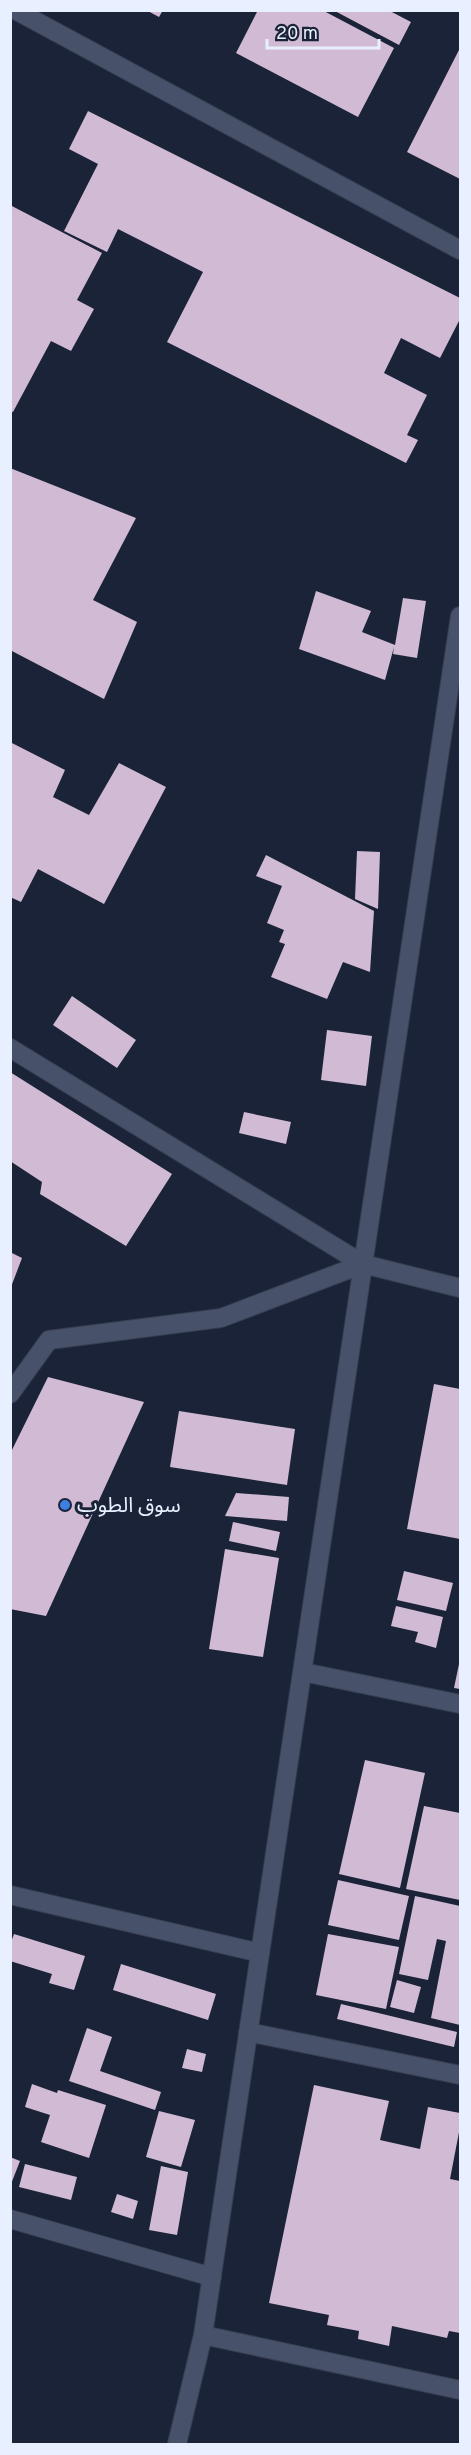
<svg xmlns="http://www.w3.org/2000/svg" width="471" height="2455" font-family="Overpass,'Noto Sans Arabic',sans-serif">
<rect width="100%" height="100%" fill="#1b2339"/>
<!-- building -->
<path fill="#d1bbd4" d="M 146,10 L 163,10 L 159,17 Z
M 258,10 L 322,10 L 394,48 L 358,117 L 236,53 Z
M 333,10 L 388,10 L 411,22 L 399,45 Z
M 460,48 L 460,179 L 407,152 Z
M 88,111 L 460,298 L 460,319 L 440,358 L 401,338 L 384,373 L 427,395 L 407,435 L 418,440 L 406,463 L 167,342 L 203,272 L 118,229 L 107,252 L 64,231 L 98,164 L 69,149 Z
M 10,205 L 102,253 L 77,300 L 94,309 L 71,351 L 51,341 L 13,412 L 10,411 Z
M 10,468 L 136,518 L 93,600 L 137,622 L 104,699 L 10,650 Z
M 316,591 L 371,611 L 362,632 L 395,645 L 403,598 L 426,601 L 417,658 L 393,654 L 394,647 L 385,680 L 299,649 Z
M 10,742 L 65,770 L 53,797 L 89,815 L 119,763 L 166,787 L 104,904 L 38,869 L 21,902 L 10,897 Z
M 357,851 L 380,852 L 378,909 L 355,899 Z
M 266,855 L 374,911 L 370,972 L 343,962 L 327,999 L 271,977 L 285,944 L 279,942 L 284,930 L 267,923 L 282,886 L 256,876 Z
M 72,996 L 136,1040 L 117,1068 L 53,1025 Z
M 327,1030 L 372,1036 L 366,1086 L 321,1080 Z
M 10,1072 L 172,1174 L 126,1246 L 40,1194 L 42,1182 L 10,1161 Z
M 244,1112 L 291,1122 L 286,1144 L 239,1133 Z
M 10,1252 L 22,1258 L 11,1287 L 10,1287 Z
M 48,1377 L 144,1402 L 46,1616 L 10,1609 L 10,1454 Z
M 434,1384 L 460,1389 L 460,1539 L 407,1529 Z
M 179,1411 L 295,1429 L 287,1485 L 170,1467 Z
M 236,1493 L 289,1497 L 287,1521 L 225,1516 Z
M 233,1522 L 280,1532 L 276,1551 L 229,1541 Z
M 225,1549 L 279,1558 L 263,1657 L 209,1649 Z
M 404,1571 L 453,1583 L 446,1611 L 397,1600 Z
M 396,1606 L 443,1617 L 436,1648 L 415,1642 L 418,1632 L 391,1626 Z
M 459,1664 L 460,1664 L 460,1689 L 454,1688 Z
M 365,1760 L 425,1773 L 400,1888 L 339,1874 Z
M 424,1806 L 460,1813 L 460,1900 L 406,1889 Z
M 338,1880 L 409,1896 L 399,1940 L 328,1925 Z
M 415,1896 L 460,1906 L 460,2025 L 431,2018 L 446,1941 L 437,1939 L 428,1980 L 399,1974 Z
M 14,1934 L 85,1956 L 74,1990 L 49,1983 L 52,1974 L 10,1961 L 10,1945 Z
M 328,1934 L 399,1947 L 386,2009 L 316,1995 Z
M 121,1964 L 216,1994 L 208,2020 L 113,1990 Z
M 397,1980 L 421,1987 L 414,2013 L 390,2007 Z
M 341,2004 L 457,2032 L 454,2047 L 337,2019 Z
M 87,2028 L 112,2037 L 100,2071 L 161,2092 L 155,2110 L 69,2081 Z
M 187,2049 L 206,2054 L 202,2072 L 182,2068 Z
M 32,2084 L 57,2093 L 58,2090 L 106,2105 L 89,2158 L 41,2142 L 50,2115 L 25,2107 Z
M 314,2085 L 389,2101 L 380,2140 L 420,2149 L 428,2107 L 460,2113 L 460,2127 L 450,2179 L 460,2181 L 460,2333 L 449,2331 L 447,2338 L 392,2326 L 389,2346 L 358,2339 L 359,2331 L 327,2325 L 329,2315 L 269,2303 Z
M 159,2111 L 195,2120 L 181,2167 L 146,2157 Z
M 10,2157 L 20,2161 L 11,2184 L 10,2184 Z
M 25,2164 L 77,2177 L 71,2200 L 19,2187 Z
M 161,2166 L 188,2172 L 177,2235 L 149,2230 Z
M 117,2194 L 138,2201 L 133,2219 L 111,2212 Z"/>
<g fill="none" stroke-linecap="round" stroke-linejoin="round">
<defs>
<path id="minor" d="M 15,10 L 460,250
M 10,1048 L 363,1264 L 460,1288
M 10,1394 L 49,1340 L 221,1318 L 363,1264
M 303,1672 L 460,1704
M 10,1895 L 260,1953
M 248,2032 L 460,2075
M 10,2219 L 212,2277
M 203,2335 L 460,2390
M 177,2444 L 203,2335 L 460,616"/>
</defs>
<!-- minor casing -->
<use href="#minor" stroke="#383e50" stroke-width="20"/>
<!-- minor -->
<use href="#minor" stroke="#475169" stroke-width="18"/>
</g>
<!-- markers -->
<circle fill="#3f7fe0" stroke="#1b2339" stroke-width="2" cx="65" cy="1505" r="6"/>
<g text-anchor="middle" stroke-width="6" stroke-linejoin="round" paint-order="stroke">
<!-- poi labels -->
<g font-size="21" fill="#e8effe" stroke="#1b2339" text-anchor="start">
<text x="77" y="1512">سوق الطوب</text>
</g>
</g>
<!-- border -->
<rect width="471" height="2455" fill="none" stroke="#e8effe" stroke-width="24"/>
<!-- scale -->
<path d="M267 39v9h112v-9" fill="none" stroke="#e8effe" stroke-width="3"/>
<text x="276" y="39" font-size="18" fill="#e8effe" stroke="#1b2339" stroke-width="4.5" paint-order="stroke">20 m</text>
</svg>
